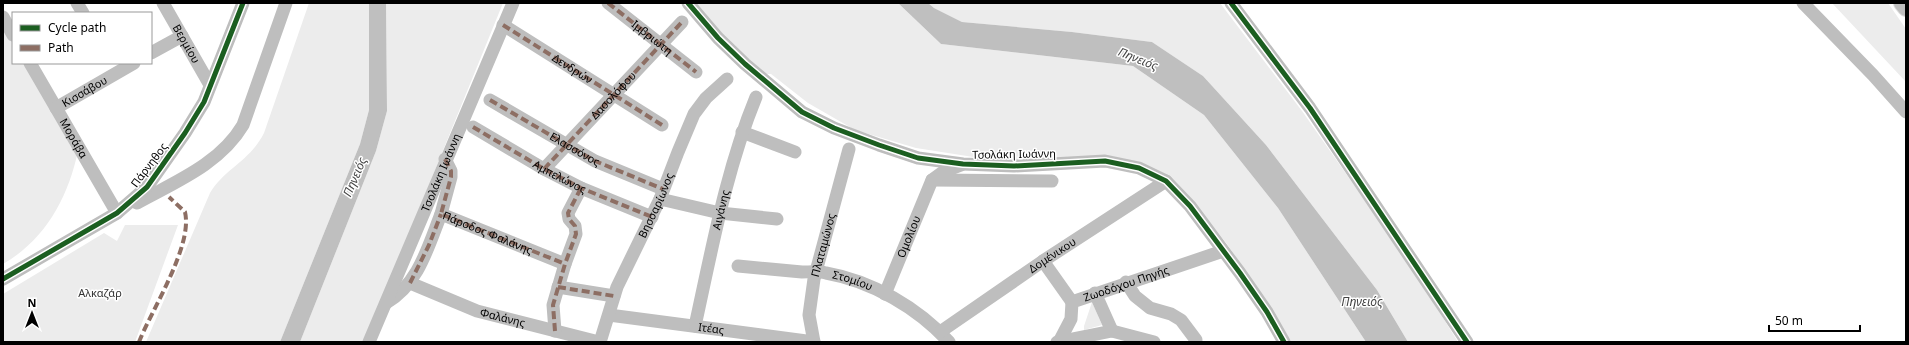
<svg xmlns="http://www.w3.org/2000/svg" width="1909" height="345" font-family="'Noto Sans',sans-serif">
<rect width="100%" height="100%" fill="#fff"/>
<!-- green -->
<path fill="#ececec" d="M 309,3 L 369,3 L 369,110 L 360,144 L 280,342 L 146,342 L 210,193 C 225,168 250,161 264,133 Z
M 386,3 L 503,3 L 365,342 L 300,342 L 376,151 L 387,111 Z
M 696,3 L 898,3 L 941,44 L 1133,66 L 1204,115 L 1278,208 L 1366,342 L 1289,342 L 1254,284 L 1227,244 L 1204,215 L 1162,175 L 1045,160 L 986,159 L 916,148 L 855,130 L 808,103 L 771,74 L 766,74 L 729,41 Z
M 928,3 L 1220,3 L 1302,111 L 1396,245 L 1433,302 L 1458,342 L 1408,342 L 1377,290 L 1266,145 L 1203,76 L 1152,42 L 1072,32 L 962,22 L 934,8 Z
M 1832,3 L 1888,3 L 1906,29 L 1906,82 Z
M 3,21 L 13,38 L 13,63 L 27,63 L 78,151 C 68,198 45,240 3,264 Z
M 125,225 L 178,225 L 135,342 L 3,342 L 3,294 L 104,233 L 117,241 Z
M 1092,302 L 1102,325 L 1084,330 L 1084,326 Z"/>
<!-- water -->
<path fill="#bfbfbf" d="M 369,3 L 386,3 L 387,111 L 376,151 L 300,342 L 280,342 L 360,144 L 369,110 Z
M 898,3 L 928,3 L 934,8 L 962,22 L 1072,32 L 1152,42 L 1203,76 L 1266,145 L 1377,290 L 1408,342 L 1366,342 L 1278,208 L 1204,115 L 1133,66 L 941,44 Z"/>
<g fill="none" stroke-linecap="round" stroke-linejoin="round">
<defs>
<path id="major" d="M 1902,3 L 1906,8"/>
</defs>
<!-- major casing -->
<use href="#major" stroke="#dbdbdb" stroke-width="18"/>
<!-- minor -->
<g stroke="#bebebe" stroke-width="13">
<path d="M 77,3 L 83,13"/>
<path id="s1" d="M 163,3 L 210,85"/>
<path id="s2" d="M 608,3 L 696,72"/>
<path d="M 688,3 L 718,38 L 745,64 L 802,112 L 834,128 L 879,145 L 918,158 L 963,164 L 1014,166 L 1105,161 L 1139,168 L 1166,181 L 1190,206 L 1240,273 L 1267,312 L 1284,342"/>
<path d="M 1231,3 L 1310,108 L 1467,342"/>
<path d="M 1803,3 L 1873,75 L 1906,112"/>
<path d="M 3,17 L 13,35"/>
<path id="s3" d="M 503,25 L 662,125"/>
<path d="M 151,53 L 182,36"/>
<path id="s4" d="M 30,63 L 117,213"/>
<path id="s5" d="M 490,100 L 595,161 L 663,189"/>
<path id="s6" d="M 56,108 L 134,63"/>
<path d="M 473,127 L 544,169 L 581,188 L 652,217"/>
<path d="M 742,132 L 795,152"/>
<path d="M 445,159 L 451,171 L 451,177 L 441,214 L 565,264"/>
<path d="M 544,169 L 682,22"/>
<path d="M 932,180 L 1052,181"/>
<path d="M 660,199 L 720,213 L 777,219"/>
<path d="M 137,203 C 175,182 220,164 243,125 L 286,3"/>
<path d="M 1043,261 L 1072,302"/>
<path id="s7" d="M 738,266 C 759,268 781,270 802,272 C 810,272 818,271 826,273 C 872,281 918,308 949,342"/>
<path d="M 3,279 L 117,213 L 147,187 L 185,133 L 204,102 L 243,3"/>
<path d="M 1126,282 L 1135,296 L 1150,308 L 1171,314 L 1181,320 L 1196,340"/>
<path id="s8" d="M 410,283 L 477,311 L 599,342"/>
<path d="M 558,287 L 614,296"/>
<path d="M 1095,293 L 1112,331"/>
<path id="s9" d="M 885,294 L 932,180 L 943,172 L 961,165"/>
<path d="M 386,303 C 418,285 428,247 441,214"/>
<path id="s10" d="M 609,315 L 814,342"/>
<path id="s11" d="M 695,326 C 712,249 726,170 756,97"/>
<path d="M 555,331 L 553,305 L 565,264 L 576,234 L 575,226 L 569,219 L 568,213 L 581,188"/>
<path id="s12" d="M 940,332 L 1043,261 L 1166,181"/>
<path id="s13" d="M 369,342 L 513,3"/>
<path id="s14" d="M 600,342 L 617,287 L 660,199 L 678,152 L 694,114 L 706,98 L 727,79"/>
<path id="s15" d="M 814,342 L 809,315 L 814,279 L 849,149"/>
<path d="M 1057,342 L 1112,331 L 1154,342"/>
<path id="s16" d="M 1059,342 L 1071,319 L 1072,302 L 1223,251"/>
</g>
<!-- major -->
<use href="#major" stroke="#bebebe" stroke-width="16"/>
<!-- quiet -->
<g stroke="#8d6e63" stroke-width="4" stroke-dasharray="8 4" stroke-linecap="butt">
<path d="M 608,3 L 696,72"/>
<path d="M 503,25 L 662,125"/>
<path d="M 490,100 L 595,161 L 663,189"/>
<path id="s17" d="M 473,127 L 544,169 L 581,188 L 652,217"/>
<path id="s18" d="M 445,159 L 451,171 L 451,177 L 441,214 L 565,264"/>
<path id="s19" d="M 544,169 L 682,22"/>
<path d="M 410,283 L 429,245 L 441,214"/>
<path d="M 558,287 L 614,296"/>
<path d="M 555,331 L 553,305 L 565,264 L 576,234 L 575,226 L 569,219 L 568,213 L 581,188"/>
<path d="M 139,342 C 152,309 193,246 185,212 L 169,197"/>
</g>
<defs>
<path id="cycleway" d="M 688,3 L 718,38 L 745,64 L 802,112 L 834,128 L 879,145 L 918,158 L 963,164 L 1014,166 L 1105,161 L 1139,168 L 1166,181 L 1190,206 L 1240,273 L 1267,312 L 1284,342
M 1231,3 L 1310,108 L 1467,342
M 3,279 L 117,213 L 147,187 L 185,133 L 204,102 L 243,3"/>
</defs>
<!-- cycleway casing -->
<use href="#cycleway" stroke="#fff" stroke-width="8"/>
<!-- cycleway -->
<use href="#cycleway" stroke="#1b5e20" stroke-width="5"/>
</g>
<g text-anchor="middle" stroke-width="3" stroke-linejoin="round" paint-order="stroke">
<!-- street labels -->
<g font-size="11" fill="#000" stroke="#fff">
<text dy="4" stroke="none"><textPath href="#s2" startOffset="56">Ιμβριώτη</textPath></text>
<text dy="4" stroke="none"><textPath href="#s1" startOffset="47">Βερμίου</textPath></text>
<text dy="4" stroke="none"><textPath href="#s3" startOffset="82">Δενδρών</textPath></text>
<text dy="4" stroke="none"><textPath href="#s6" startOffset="33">Κισσάβου</textPath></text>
<text dy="4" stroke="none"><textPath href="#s19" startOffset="101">Δασολόφου</textPath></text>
<text dy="4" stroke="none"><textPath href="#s4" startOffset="87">Μοράβα</textPath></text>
<text dy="4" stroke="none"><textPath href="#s5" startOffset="98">Ελασσόνος</textPath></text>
<text transform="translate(1014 154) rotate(-1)" y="4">Τσολάκη Ιωάννη</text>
<text transform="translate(149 165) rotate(-53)" y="4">Πάρνηθος</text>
<text dy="4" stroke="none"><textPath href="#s13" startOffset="184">Τσολάκη Ιωάννη</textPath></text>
<text dy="4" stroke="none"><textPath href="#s17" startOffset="100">Αμπελώνος</textPath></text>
<text dy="4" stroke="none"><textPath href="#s14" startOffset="148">Βησσαρίωνος</textPath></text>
<text dy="4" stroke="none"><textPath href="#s11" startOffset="119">Αιγάνης</textPath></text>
<text dy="4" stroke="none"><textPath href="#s18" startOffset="108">Πάροδος Φαλάνης</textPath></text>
<text dy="4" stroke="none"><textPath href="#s9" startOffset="62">Ομολίου</textPath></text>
<text dy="4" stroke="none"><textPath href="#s15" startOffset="99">Πλαταμώνος</textPath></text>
<text dy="4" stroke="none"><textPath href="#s12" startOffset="136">Δομένικου</textPath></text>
<text dy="4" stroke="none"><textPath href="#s7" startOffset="116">Στομίου</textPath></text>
<text dy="4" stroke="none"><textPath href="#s16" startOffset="100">Ζωοδόχου Πηγής</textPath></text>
<text dy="4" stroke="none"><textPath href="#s8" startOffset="99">Φαλάνης</textPath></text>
<text dy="4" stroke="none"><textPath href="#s10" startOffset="103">Ιτέας</textPath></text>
</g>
<!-- park labels -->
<g font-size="11" fill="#333" stroke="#fff">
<text x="100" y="297">Αλκαζάρ</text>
</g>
<!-- water labels -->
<g font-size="12" font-style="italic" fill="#444" stroke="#fff">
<text transform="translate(1138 59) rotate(22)" y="4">Πηνειός</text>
<text transform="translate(355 177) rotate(-67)" y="4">Πηνειός</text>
<text x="1362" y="306">Πηνειός</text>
</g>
</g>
<!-- border -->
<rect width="1909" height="345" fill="none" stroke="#000000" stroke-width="8"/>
<!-- legend -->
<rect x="12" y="12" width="140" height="52" fill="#ffffff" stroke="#999999"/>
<rect x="20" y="25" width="20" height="6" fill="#1b5e20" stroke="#999999"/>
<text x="48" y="32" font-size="12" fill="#000000">Cycle path</text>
<rect x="20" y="45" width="20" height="6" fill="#8d6e63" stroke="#999999"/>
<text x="48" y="52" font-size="12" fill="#000000">Path</text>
<!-- north arrow -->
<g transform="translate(32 313)" stroke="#ffffff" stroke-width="3" paint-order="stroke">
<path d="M0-3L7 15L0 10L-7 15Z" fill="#000000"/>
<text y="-6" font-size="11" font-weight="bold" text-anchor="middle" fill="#000000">N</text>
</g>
<!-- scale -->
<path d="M1769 325v6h91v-6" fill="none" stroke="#000000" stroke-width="2"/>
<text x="1775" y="325" font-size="12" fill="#000000" stroke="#ffffff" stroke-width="3" paint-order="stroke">50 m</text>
</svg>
